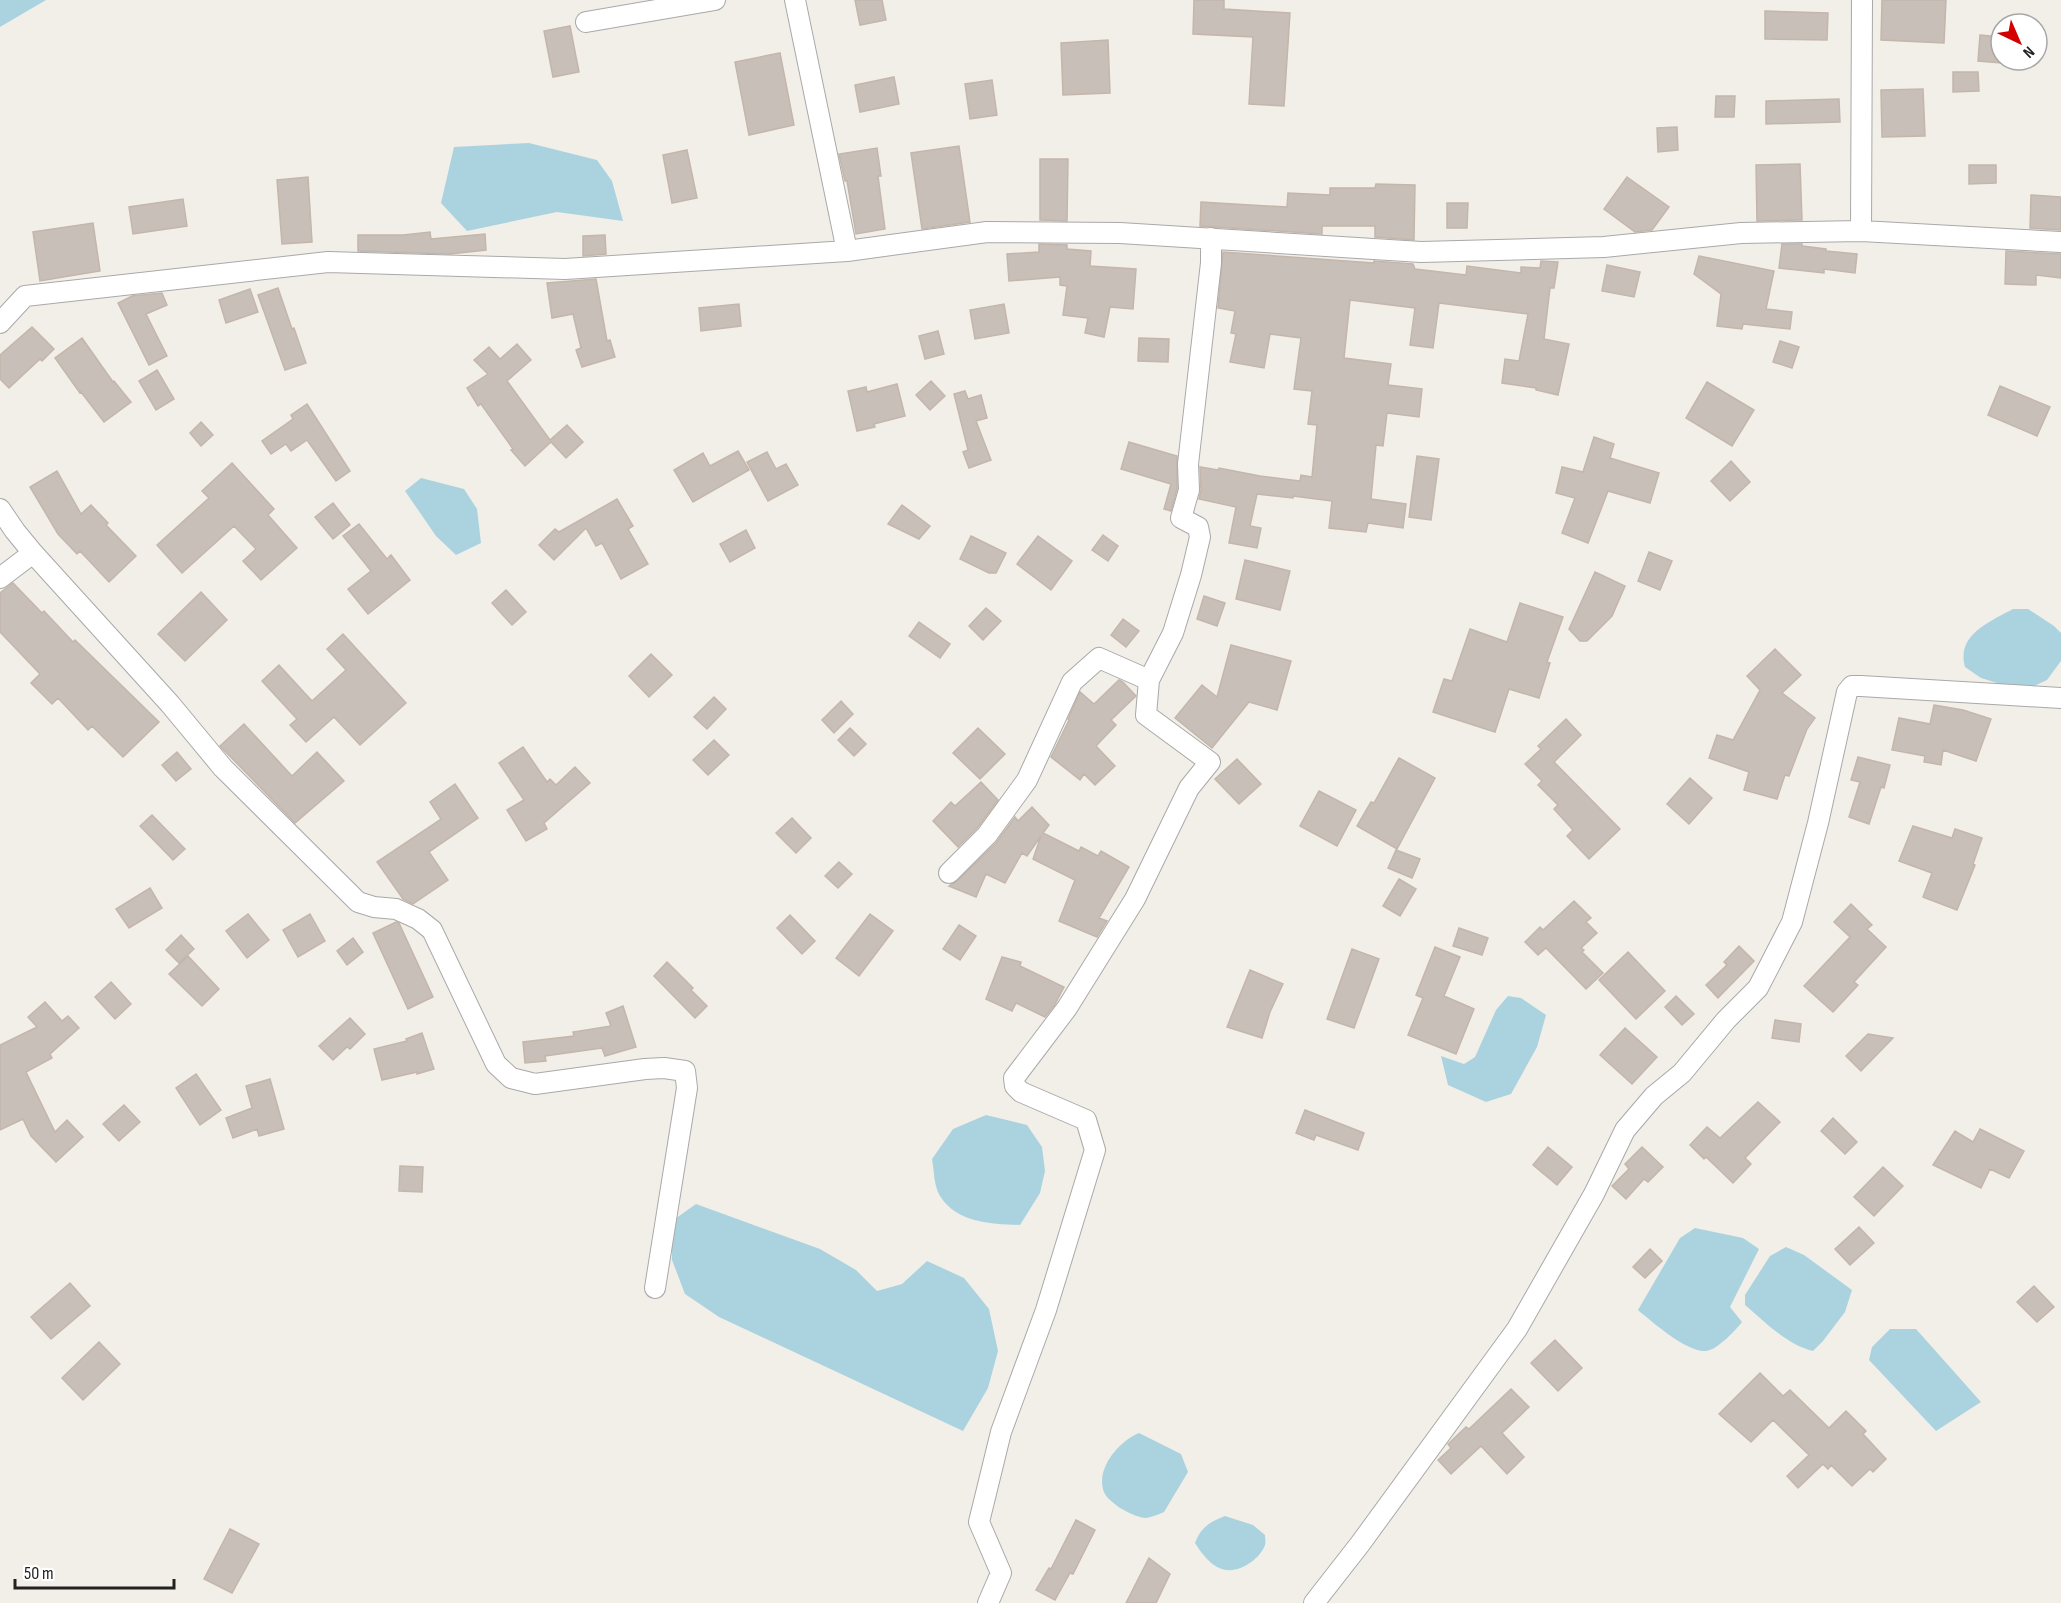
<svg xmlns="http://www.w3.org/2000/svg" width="2061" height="1603" font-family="'Sofia Sans Condensed',sans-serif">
<rect width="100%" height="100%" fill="#f2efe9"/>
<!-- water -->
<path fill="#aad3df" d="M 0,0 L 46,0 L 0,27 Z
M 529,143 L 597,160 L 612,181 L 623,221 L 557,212 L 467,231 L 441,203 L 454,147 Z
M 421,478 L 464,489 L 477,509 L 481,543 L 456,555 L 436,536 L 405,491 Z
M 2013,609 L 2028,609 L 2054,626 L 2061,633 L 2061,661 L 2047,680 L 2023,691 L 1981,678 L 1965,667 C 1956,635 1989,622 2013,609 Z
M 1508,996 L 1521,998 L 1546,1015 L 1537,1047 L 1511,1094 L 1486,1102 L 1448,1085 L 1441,1056 L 1464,1064 L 1475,1057 L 1496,1010 Z
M 986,1115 L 1027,1125 L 1042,1147 L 1045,1171 L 1040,1193 L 1020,1225 C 991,1224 957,1223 940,1196 C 934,1187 934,1170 932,1159 L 953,1129 Z
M 696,1204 L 820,1249 L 856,1270 L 877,1291 L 902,1284 L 927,1261 L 964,1278 L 989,1309 L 998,1351 L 988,1388 L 963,1431 L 719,1317 L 685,1294 L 672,1260 L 672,1221 Z
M 1695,1228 L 1743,1238 L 1759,1249 L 1730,1307 L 1742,1322 C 1736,1330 1717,1350 1706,1351 C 1688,1353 1652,1322 1638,1310 L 1680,1238 Z
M 1786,1247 L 1804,1255 L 1852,1290 L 1845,1312 L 1823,1341 L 1813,1351 C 1787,1345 1765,1322 1745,1305 L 1745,1295 L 1770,1256 Z
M 1890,1329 L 1916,1329 L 1981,1402 L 1936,1431 L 1869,1360 L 1872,1347 Z
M 1139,1433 L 1181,1454 L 1188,1472 L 1164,1512 C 1159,1514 1152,1517 1146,1518 C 1139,1518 1127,1512 1120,1508 C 1115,1504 1106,1498 1104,1492 C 1095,1469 1119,1441 1139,1433 Z
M 1225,1516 L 1253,1525 L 1265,1535 C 1265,1539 1266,1542 1265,1545 C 1261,1558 1241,1572 1227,1570 C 1213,1569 1202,1554 1195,1543 C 1201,1527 1210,1522 1225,1516 Z"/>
<!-- building -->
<path fill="#c7bfb8" stroke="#c4b6ab" stroke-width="1.5" d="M 855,0 L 882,0 L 886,20 L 860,25 Z
M 1194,0 L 1224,0 L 1224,9 L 1290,13 L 1284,106 L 1249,104 L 1253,37 L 1193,34 Z
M 1882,0 L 1946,0 L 1944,43 L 1881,40 Z
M 1765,11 L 1828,13 L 1827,40 L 1765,39 Z
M 570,26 L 579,72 L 553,77 L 544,31 Z
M 1980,35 L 2001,37 L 2001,63 L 1978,61 Z
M 1108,40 L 1110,93 L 1063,95 L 1061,43 Z
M 780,53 L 794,125 L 749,135 L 735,62 Z
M 1953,72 L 1978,72 L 1979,91 L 1953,92 Z
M 894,77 L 899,104 L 860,112 L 855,85 Z
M 992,80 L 997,115 L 970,119 L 965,84 Z
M 1923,89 L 1925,136 L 1882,137 L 1881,90 Z
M 1716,96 L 1735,96 L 1734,117 L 1715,117 Z
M 1839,99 L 1840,122 L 1766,124 L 1766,101 Z
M 1677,127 L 1678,150 L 1658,152 L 1657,128 Z
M 959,146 L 970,222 L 922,229 L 911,153 Z
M 877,148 L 881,176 L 878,176 L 885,229 L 856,234 L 847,181 L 845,181 L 839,154 Z
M 687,150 L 697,198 L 672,203 L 663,155 Z
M 1040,159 L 1068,159 L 1067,221 L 1040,220 Z
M 1800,164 L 1802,220 L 1757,221 L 1756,165 Z
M 1969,165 L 1996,165 L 1996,183 L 1969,184 Z
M 308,177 L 312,242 L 282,244 L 277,180 Z
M 1627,177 L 1669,207 L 1652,230 L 1635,232 L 1604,209 Z
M 1376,184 L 1415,185 L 1414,240 L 1375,237 L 1375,226 L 1322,226 L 1322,234 L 1200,226 L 1201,202 L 1287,207 L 1288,193 L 1330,195 L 1330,188 L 1375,188 Z
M 2031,195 L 2061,197 L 2061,230 L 2030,228 Z
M 183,199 L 187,226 L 133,234 L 129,207 Z
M 1447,203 L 1468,203 L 1467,228 L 1447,228 Z
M 93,223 L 100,271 L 40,281 L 33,232 Z
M 430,232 L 431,239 L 485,234 L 486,250 L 450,254 L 358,251 L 358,235 L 403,235 Z
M 605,235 L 606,254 L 583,256 L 583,236 Z
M 1039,244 L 1067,245 L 1067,249 L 1091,251 L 1090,266 L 1136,269 L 1133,309 L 1110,307 L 1104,337 L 1085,333 L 1088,318 L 1063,315 L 1067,286 L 1060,285 L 1060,277 L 1009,281 L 1007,254 L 1039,252 Z
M 1782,244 L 1802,244 L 1802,246 L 1826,249 L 1826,251 L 1857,254 L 1855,273 L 1824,269 L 1824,273 L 1779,268 Z
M 2006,251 L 2061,254 L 2061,278 L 2036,275 L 2036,285 L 2005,284 Z
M 1223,252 L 1374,263 L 1374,261 L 1413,264 L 1415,269 L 1466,275 L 1467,266 L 1521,273 L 1521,267 L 1540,268 L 1541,261 L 1558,262 L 1554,288 L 1550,288 L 1544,339 L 1569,344 L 1558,395 L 1536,390 L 1536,388 L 1502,383 L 1505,359 L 1519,361 L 1528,314 L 1439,303 L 1433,348 L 1410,345 L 1415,308 L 1350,300 L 1344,358 L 1391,364 L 1388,385 L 1422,389 L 1419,417 L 1387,413 L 1383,446 L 1376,445 L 1371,499 L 1406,504 L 1403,528 L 1368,523 L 1366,532 L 1329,528 L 1332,501 L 1293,496 L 1293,498 L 1257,494 L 1250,526 L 1261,528 L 1257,548 L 1229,543 L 1236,507 L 1199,499 L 1201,490 L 1200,467 L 1218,470 L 1219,468 L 1260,476 L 1300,481 L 1301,475 L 1312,477 L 1317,425 L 1308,424 L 1312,391 L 1294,389 L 1301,338 L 1270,334 L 1264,368 L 1230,362 L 1236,334 L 1231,333 L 1235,311 L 1218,308 Z
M 1699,256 L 1774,271 L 1766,309 L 1792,312 L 1790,329 L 1743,324 L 1742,329 L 1717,326 L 1721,294 L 1694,274 Z
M 1607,265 L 1640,272 L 1634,297 L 1602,291 Z
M 596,279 L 607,341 L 610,340 L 615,357 L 582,367 L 576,350 L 581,348 L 573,314 L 552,318 L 547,283 Z
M 278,288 L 292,329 L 294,328 L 306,363 L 285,370 L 258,295 Z
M 250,289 L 258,312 L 226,323 L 219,300 Z
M 162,293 L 167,305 L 146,314 L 167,356 L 149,365 L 118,303 L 132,296 Z
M 739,304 L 741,326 L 701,331 L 699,308 Z
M 1004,304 L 1009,333 L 975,339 L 970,310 Z
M 32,327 L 54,349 L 42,361 L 40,359 L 9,388 L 0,379 L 0,355 Z
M 938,331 L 944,354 L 925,359 L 919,336 Z
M 82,338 L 113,382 L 114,381 L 131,402 L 104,422 L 81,392 L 80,393 L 55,358 Z
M 1139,338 L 1169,339 L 1168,362 L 1138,361 Z
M 1780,341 L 1799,347 L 1792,368 L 1773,362 Z
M 517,344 L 531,360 L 507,381 L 550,440 L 567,425 L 583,442 L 566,458 L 551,442 L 525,466 L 511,450 L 513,449 L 481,404 L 478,406 L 467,388 L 488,374 L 474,360 L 489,347 L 500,359 Z
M 157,370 L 174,399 L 156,410 L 139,381 Z
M 931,381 L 945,396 L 930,410 L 916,395 Z
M 1707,382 L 1754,410 L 1732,446 L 1686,418 Z
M 897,384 L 905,416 L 874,424 L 875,427 L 857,431 L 848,391 L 866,387 L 867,392 Z
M 2000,386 L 2050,407 L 2037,436 L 1988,415 Z
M 965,391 L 968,399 L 981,395 L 987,418 L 976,421 L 991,460 L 969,468 L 963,452 L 968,450 L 954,394 Z
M 307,404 L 350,471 L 336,481 L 307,440 L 291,451 L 286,444 L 271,454 L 262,441 L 293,419 L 291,415 Z
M 201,422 L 213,435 L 201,446 L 190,433 Z
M 1594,437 L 1614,444 L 1610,458 L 1659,473 L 1650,503 L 1608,491 L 1588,543 L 1562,533 L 1575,498 L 1556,493 L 1562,467 L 1583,472 Z
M 1129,442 L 1177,456 L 1177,489 L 1171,511 L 1164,509 L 1171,484 L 1121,469 Z
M 738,451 L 749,470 L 693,502 L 674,470 L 703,453 L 710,466 Z
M 767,452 L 776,469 L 786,464 L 798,485 L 768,501 L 747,462 Z
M 1417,456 L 1439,459 L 1431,520 L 1409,517 Z
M 1731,461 L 1750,482 L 1730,501 L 1711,481 Z
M 232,463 L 274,509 L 268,515 L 297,548 L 261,580 L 243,561 L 256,549 L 234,526 L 182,573 L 157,545 L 209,498 L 202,491 Z
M 57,471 L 81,514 L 91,505 L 108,523 L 106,525 L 136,556 L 109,582 L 80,551 L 77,554 L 58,534 L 30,487 Z
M 617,499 L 633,526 L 628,529 L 648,564 L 621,579 L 602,543 L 596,546 L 586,528 L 554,560 L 539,545 L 555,529 L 559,532 Z
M 333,503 L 350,525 L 333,539 L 315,517 Z
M 902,505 L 930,526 L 919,539 L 888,524 Z
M 359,524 L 387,559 L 391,555 L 410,580 L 368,614 L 348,589 L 371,571 L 343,536 Z
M 746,530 L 755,548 L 730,562 L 720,544 Z
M 1103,535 L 1118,546 L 1108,561 L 1092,550 Z
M 971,536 L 1006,553 L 996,573 L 989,573 L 960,559 Z
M 1038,536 L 1072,561 L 1051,590 L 1017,564 Z
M 1649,552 L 1672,561 L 1660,590 L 1638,581 Z
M 1245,560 L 1290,571 L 1280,610 L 1236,599 Z
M 1595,572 L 1625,586 L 1612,616 L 1587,641 L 1580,641 L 1569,629 Z
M 13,583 L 42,613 L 44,611 L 73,642 L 75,640 L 159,722 L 123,757 L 92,726 L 88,730 L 58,698 L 52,704 L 31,683 L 40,674 L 0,632 L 0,593 Z
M 506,590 L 526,612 L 512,625 L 492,603 Z
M 201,592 L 227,620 L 185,661 L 158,634 Z
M 1204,596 L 1225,603 L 1217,626 L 1197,619 Z
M 1520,603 L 1563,617 L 1547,662 L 1550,663 L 1539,698 L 1509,689 L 1495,732 L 1433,712 L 1444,679 L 1452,681 L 1470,629 L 1507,642 Z
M 986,608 L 1001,621 L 983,640 L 969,626 Z
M 1123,619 L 1139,631 L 1126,647 L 1111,635 Z
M 919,622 L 950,644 L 940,658 L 909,636 Z
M 343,634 L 406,703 L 360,745 L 334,717 L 306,742 L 290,725 L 297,719 L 262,681 L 279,665 L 312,701 L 346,670 L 327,649 Z
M 1231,645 L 1291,661 L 1277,710 L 1249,702 L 1212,748 L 1175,718 L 1202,685 L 1217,697 Z
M 1775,649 L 1801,675 L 1782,693 L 1815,718 L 1807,729 L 1789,776 L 1785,775 L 1777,799 L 1744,790 L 1749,772 L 1709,758 L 1717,735 L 1733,740 L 1760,690 L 1747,676 Z
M 651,654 L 672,675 L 649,697 L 629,676 Z
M 1119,680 L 1123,682 L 1136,696 L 1111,720 L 1116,725 L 1096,746 L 1115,766 L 1095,785 L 1084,774 L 1080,780 L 1051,757 L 1069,720 L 1068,719 L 1080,692 L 1094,704 Z
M 714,697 L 726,709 L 707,729 L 694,717 Z
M 841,701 L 853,714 L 834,733 L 822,720 Z
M 1934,705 L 1963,710 L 1991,719 L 1976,761 L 1943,750 L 1941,765 L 1924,762 L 1925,756 L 1892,750 L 1899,718 L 1930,724 Z
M 1566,719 L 1581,735 L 1554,762 L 1620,829 L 1589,859 L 1567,836 L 1573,830 L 1554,809 L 1558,805 L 1538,785 L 1542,781 L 1525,764 L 1541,749 L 1538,746 Z
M 244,724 L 292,776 L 317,752 L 344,781 L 295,823 L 220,746 Z
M 850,728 L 866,744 L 854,756 L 838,740 Z
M 978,728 L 1005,754 L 980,779 L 953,753 Z
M 714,740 L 729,755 L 708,775 L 693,760 Z
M 523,747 L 547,782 L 550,779 L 556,785 L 575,767 L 590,783 L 544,823 L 547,829 L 526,841 L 507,810 L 524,800 L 499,763 Z
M 177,752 L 191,769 L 176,781 L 162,765 Z
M 1858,757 L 1890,765 L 1884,788 L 1881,787 L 1869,824 L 1849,817 L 1860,782 L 1851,780 Z
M 1399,758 L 1435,778 L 1397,849 L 1357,826 L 1371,802 L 1374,803 Z
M 1237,759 L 1261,784 L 1239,804 L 1215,779 Z
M 1690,778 L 1712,798 L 1689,824 L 1667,804 Z
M 981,782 L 998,800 L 978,827 L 958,847 L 933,821 L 951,802 L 955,806 Z
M 455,784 L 478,818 L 429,852 L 448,880 L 413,904 L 403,899 L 377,862 L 441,819 L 430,802 Z
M 1319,791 L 1356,810 L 1337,846 L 1300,826 Z
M 1032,807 L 1049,825 L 1043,833 L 1079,851 L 1081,847 L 1098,856 L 1101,851 L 1129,867 L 1099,918 L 1107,921 L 1097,937 L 1059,921 L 1075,880 L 1033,859 L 1041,836 L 1027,856 L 1022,853 L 1005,883 L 986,874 L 976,897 L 949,886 L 957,881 L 996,843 L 1015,817 L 1018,821 Z
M 152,815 L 185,849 L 173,860 L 140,826 Z
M 792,818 L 811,838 L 796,853 L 776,833 Z
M 1913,826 L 1952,838 L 1955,829 L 1982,838 L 1973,864 L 1975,865 L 1957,910 L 1923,897 L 1932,873 L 1899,861 Z
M 1396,850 L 1420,859 L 1412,878 L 1388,868 Z
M 839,862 L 852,874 L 838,888 L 825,876 Z
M 1399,879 L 1416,889 L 1400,916 L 1383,906 Z
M 150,888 L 162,908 L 129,928 L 116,909 Z
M 1574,901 L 1591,918 L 1586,922 L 1597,933 L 1581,948 L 1584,950 L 1582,952 L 1603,973 L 1586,989 L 1546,948 L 1538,955 L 1525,942 L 1540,927 L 1543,930 Z
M 1851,904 L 1872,925 L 1867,929 L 1886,947 L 1854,982 L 1858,985 L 1833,1012 L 1804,986 L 1850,937 L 1834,922 Z
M 248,914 L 269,940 L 247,958 L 226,931 Z
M 310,914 L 325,941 L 298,957 L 283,930 Z
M 870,914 L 893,931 L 859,976 L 836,958 Z
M 790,915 L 815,941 L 802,954 L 777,928 Z
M 396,922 L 399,923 L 433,997 L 408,1009 L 373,933 Z
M 959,925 L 976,936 L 960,960 L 943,949 Z
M 1459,928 L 1488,938 L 1482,955 L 1453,946 Z
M 181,935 L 194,949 L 179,963 L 166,950 Z
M 353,938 L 363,952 L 347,965 L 337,951 Z
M 1739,946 L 1754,961 L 1718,998 L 1706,985 L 1727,965 L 1724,962 Z
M 1435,947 L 1460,957 L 1444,996 L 1474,1009 L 1456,1054 L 1408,1035 L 1423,998 L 1416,995 Z
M 1352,949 L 1379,959 L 1354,1028 L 1327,1019 Z
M 1628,952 L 1665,991 L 1636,1019 L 1599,980 Z
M 188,956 L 219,989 L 202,1006 L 169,974 Z
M 1002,957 L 1021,962 L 1020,966 L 1064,987 L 1055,1004 L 1045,1017 L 1016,1003 L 1012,1011 L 986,999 Z
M 667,962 L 693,988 L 691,990 L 707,1006 L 695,1018 L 654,976 Z
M 1250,970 L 1283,984 L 1270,1012 L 1262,1038 L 1227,1027 Z
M 111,982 L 131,1004 L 115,1019 L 95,997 Z
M 1676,996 L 1694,1014 L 1682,1025 L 1665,1007 Z
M 45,1002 L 62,1021 L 68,1016 L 79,1028 L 50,1054 L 52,1058 L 26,1072 L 55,1132 L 67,1120 L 83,1137 L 56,1162 L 31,1136 L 23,1119 L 0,1130 L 0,1045 L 37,1027 L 28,1017 Z
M 623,1006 L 636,1047 L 605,1056 L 602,1048 L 545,1056 L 546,1061 L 525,1063 L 523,1042 L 574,1036 L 573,1032 L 611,1026 L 606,1013 Z
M 350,1018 L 365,1034 L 350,1049 L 347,1047 L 333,1060 L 319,1046 Z
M 1775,1020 L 1801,1024 L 1799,1042 L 1772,1038 Z
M 1625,1028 L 1657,1057 L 1632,1084 L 1600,1055 Z
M 422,1033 L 434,1069 L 417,1074 L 417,1072 L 382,1080 L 374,1049 L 407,1041 L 406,1039 Z
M 1868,1034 L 1893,1038 L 1861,1071 L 1846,1056 Z
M 196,1074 L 221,1110 L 200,1125 L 176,1088 Z
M 270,1079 L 284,1129 L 259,1136 L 257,1129 L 233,1138 L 226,1118 L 252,1108 L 246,1086 Z
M 1758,1102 L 1780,1122 L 1745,1158 L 1751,1164 L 1733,1183 L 1706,1157 L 1704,1159 L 1690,1145 L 1707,1127 L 1720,1138 Z
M 124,1105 L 140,1122 L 119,1141 L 103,1124 Z
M 1305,1110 L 1364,1133 L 1358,1150 L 1316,1135 L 1314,1140 L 1296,1133 Z
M 1833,1118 L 1857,1142 L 1845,1154 L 1821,1131 Z
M 1980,1129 L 2024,1151 L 2009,1178 L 1990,1169 L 1981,1188 L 1933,1165 L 1955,1131 L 1973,1142 Z
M 1548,1147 L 1572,1167 L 1557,1185 L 1533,1165 Z
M 1642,1147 L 1663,1167 L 1648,1182 L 1644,1179 L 1626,1199 L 1612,1186 L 1629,1169 L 1625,1164 Z
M 400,1166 L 423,1167 L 422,1192 L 399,1191 Z
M 1883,1167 L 1903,1186 L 1874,1216 L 1854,1197 Z
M 1859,1227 L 1874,1243 L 1850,1265 L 1835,1249 Z
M 1650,1249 L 1662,1261 L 1645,1278 L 1633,1267 Z
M 70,1283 L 90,1306 L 51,1339 L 31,1317 Z
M 2034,1286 L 2054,1307 L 2037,1322 L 2017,1302 Z
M 1555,1340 L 1582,1368 L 1558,1391 L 1531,1363 Z
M 99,1342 L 120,1364 L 83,1400 L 62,1378 Z
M 1760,1373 L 1783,1396 L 1790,1390 L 1829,1428 L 1846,1411 L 1866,1431 L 1863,1434 L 1886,1459 L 1873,1472 L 1870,1469 L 1852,1486 L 1831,1465 L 1828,1469 L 1823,1464 L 1798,1488 L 1787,1476 L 1809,1455 L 1773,1420 L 1751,1442 L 1719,1414 Z
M 1511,1389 L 1529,1407 L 1502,1433 L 1524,1457 L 1507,1474 L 1481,1446 L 1451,1474 L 1438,1460 L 1451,1448 L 1448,1444 L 1466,1427 L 1469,1429 Z
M 1076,1520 L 1095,1530 L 1073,1574 L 1070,1573 L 1055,1600 L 1036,1590 L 1049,1568 L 1051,1569 Z
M 230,1529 L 259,1544 L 232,1593 L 204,1579 Z
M 1149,1558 L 1170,1574 L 1156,1603 L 1126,1603 Z"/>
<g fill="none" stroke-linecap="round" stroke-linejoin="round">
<defs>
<path id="street" d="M 795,0 L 847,251
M 586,22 L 715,0
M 1861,231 L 1862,0
M 0,323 L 25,296 L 328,262 L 565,269 L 847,251 L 987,232 L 1120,233 L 1421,252 L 1604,247 L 1741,233 L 1861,231 L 2061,242
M 0,509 L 15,531 L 33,553 L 170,704 L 223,768 L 358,902 L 374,907 L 396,909 L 418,919 L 432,930 L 496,1064 L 511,1078 L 535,1084 L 645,1069 L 664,1068 L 685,1071 L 687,1088 L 655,1288
M 0,578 L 33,553
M 949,873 L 987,835 L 1027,780 L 1072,682 L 1099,658 L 1149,680
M 988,1603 L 1001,1573 L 979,1522 L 1001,1432 L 1046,1310 L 1095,1150 L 1086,1120 L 1021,1092 L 1015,1086 L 1014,1078 L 1067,1008 L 1135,899 L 1189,788 L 1210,762 L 1146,715 L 1149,680 L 1173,633 L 1191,575 L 1200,537 L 1198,527 L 1181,518 L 1189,490 L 1188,464 L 1211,263 L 1211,238
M 1314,1603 L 1360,1544 L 1517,1329 L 1594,1194 L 1625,1130 L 1654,1096 L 1682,1073 L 1726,1020 L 1758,988 L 1792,922 L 1818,823 L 1847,692 L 1852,686 L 1861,686 L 2061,698"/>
</defs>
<!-- street casing -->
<use href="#street" stroke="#a9a9a9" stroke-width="22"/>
<!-- street -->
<use href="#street" stroke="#fff" stroke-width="20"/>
</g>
<!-- north arrow -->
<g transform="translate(2019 42) rotate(136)"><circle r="28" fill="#ffffff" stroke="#a7a7a7" stroke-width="1.5"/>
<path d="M0-4.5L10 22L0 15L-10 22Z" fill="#d40000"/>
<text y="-9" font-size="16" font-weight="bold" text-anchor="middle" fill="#222222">N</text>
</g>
<!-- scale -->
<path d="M15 1579v9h159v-9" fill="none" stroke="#222222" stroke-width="3"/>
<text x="24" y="1579" font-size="18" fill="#222222" stroke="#ffffff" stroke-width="4.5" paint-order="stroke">50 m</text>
</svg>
